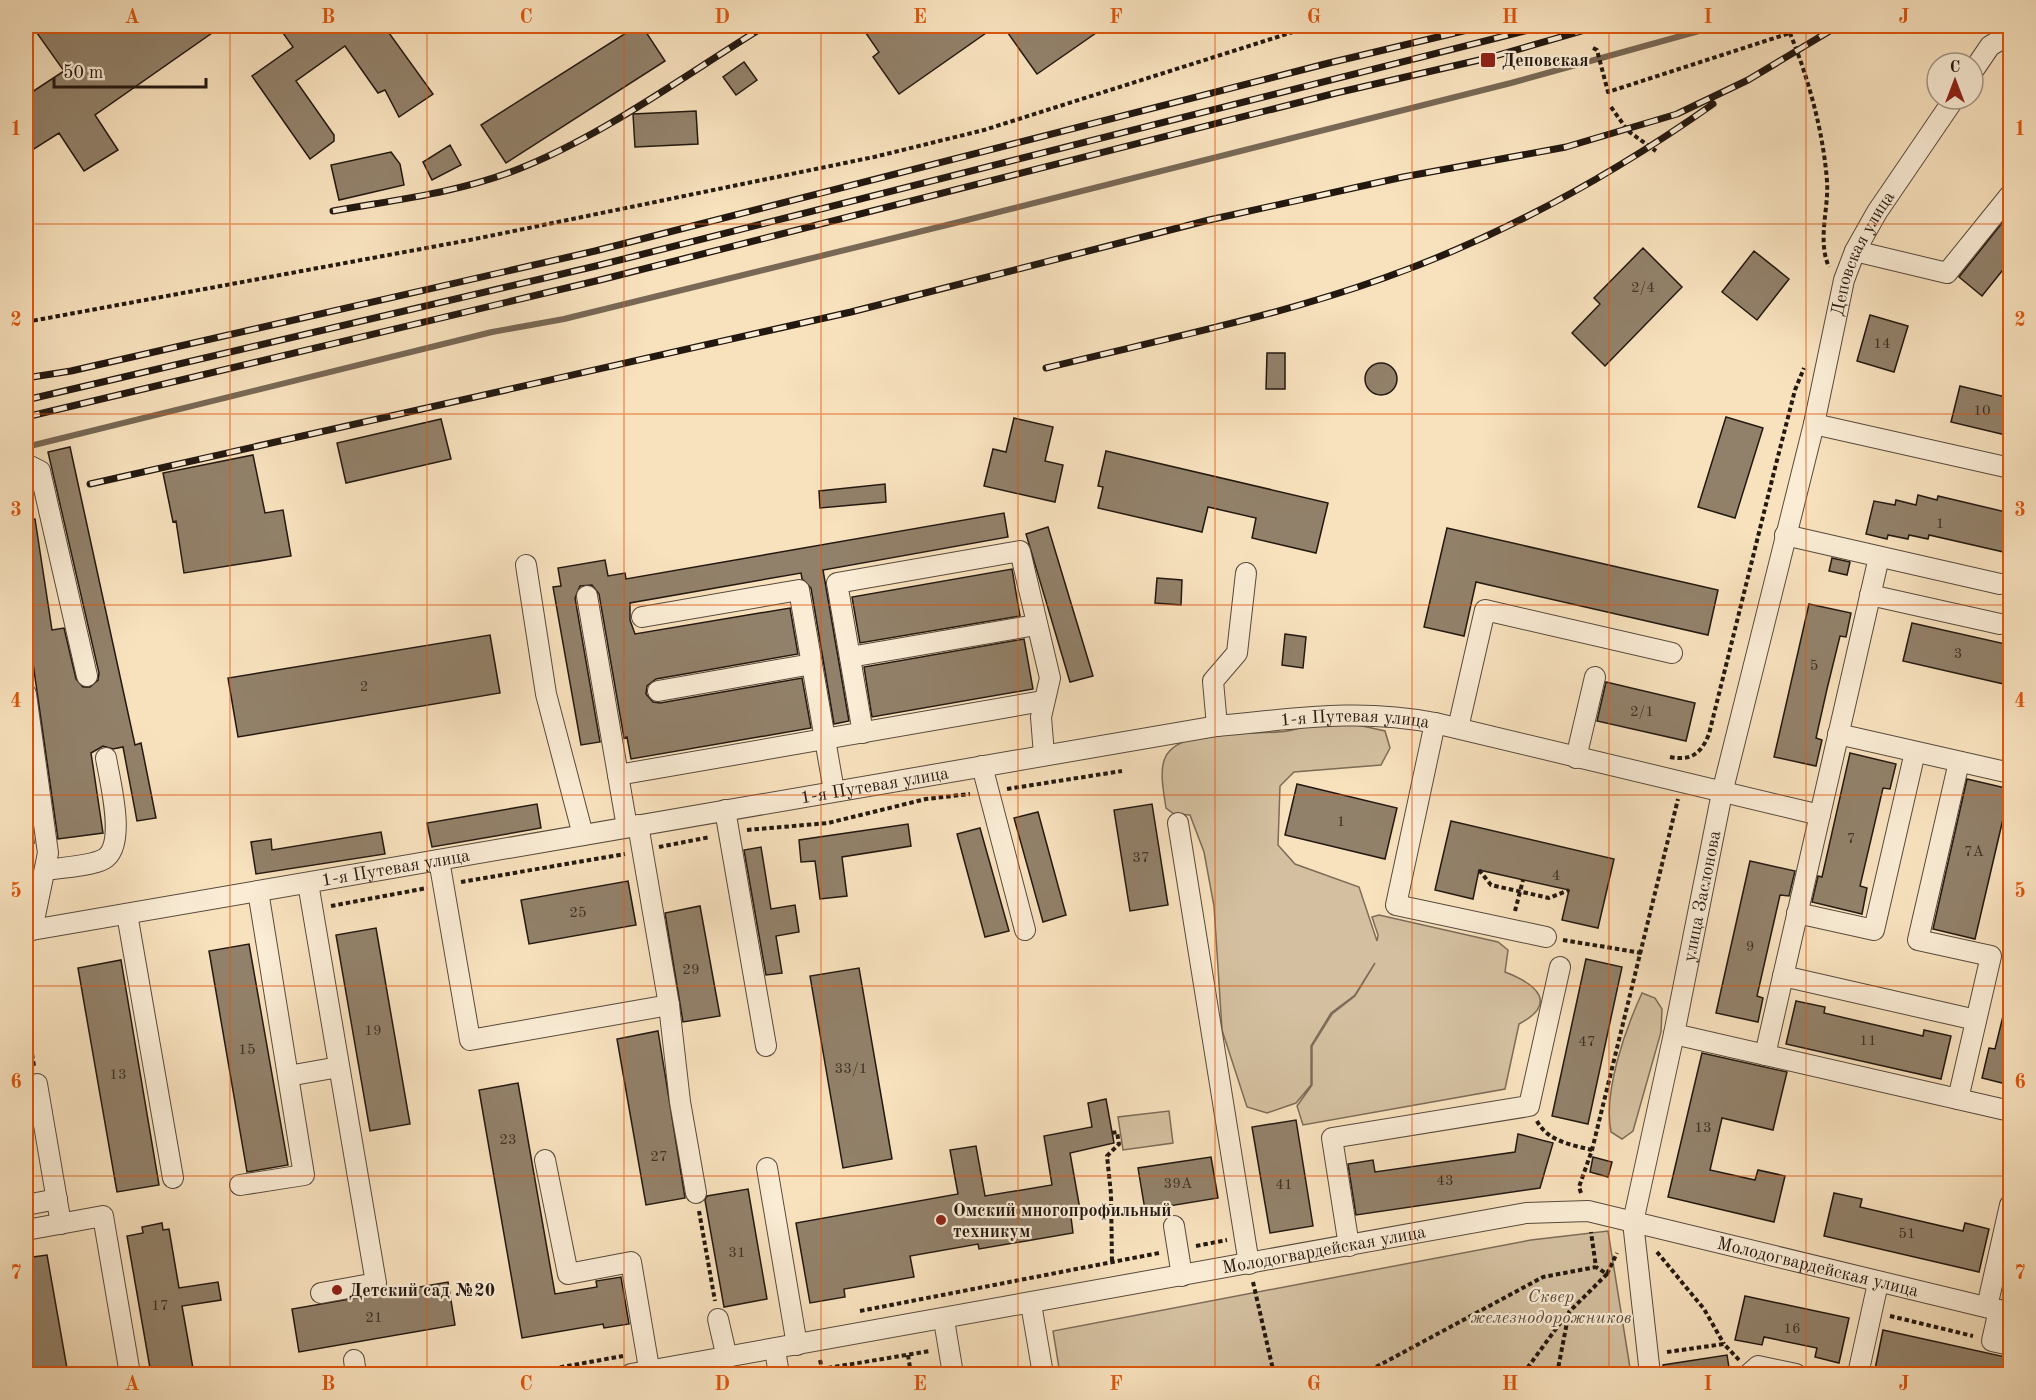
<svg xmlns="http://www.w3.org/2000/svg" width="2036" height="1400" font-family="'Old Standard TT',serif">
<rect width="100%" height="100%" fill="#f8e2be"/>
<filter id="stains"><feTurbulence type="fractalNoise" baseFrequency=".00333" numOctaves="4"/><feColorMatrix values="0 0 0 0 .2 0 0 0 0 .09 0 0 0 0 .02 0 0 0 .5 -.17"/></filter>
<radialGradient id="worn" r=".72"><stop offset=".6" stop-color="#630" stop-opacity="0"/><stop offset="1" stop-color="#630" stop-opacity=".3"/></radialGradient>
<!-- green -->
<path fill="#d4c0a0" stroke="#7c6c58" stroke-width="1.5" d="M 1318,723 L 1349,723 L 1385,731 L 1390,748 L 1381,765 L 1294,772 L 1280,786 L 1278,845 L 1295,864 L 1359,887 L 1377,941 L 1378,935 L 1372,917 L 1379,915 L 1498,942 L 1508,950 L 1505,972 C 1536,984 1559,1003 1519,1024 L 1505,1089 L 1303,1125 L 1297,1106 L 1312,1085 L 1312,1046 L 1332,1014 L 1355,996 L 1375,963 L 1355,995 L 1331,1013 L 1311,1046 L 1311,1085 L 1296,1103 L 1267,1113 L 1247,1107 L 1222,1030 L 1214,906 L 1204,852 L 1190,815 L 1174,814 L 1166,808 C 1164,794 1159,771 1165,758 C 1178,726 1259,736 1287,731 C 1298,729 1308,725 1318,723 Z
M 1642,993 L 1655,998 L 1662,1009 L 1661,1032 L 1633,1131 L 1622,1139 L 1611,1132 C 1603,1092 1625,1030 1642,993 Z
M 1169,1111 L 1173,1143 L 1123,1150 L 1118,1117 Z
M 1608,1231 L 1631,1374 L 1060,1374 L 1053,1331 L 1531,1240 Z"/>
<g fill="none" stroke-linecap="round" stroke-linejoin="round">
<!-- stream -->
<path stroke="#786855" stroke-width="6" d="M 26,447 L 492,332 L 564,319 L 955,223 L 1511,83 L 1717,26"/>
</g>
<!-- building -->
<path fill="#92816a" stroke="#231810" stroke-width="1.5" d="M 32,26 L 222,26 L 95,115 L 118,150 L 84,171 L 59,133 L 26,154 L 26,96 L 64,71 Z
M 278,26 L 384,26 L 433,94 L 399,117 L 385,90 L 378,93 L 345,46 L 296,81 L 334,135 L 334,141 L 310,159 L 252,76 L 293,47 Z
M 637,26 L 642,26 L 665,61 L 506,163 L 481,125 Z
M 861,26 L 996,26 L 899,94 L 873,57 L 879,52 Z
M 1003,26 L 1106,26 L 1037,74 Z
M 744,62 L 757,80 L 736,95 L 723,77 Z
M 696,111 L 698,144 L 635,147 L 633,114 Z
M 450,145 L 461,165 L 432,180 L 423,162 Z
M 391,152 L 400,164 L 404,185 L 339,200 L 331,165 Z
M 2010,213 L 2010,261 L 1982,296 L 1959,277 Z
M 1643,248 L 1682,287 L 1605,366 L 1572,333 L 1600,304 L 1594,298 Z
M 1754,251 L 1789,279 L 1757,320 L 1722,292 Z
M 1870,315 L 1908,326 L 1894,372 L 1857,361 Z
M 1267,353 L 1285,353 L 1285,389 L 1266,389 Z
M1365 379a16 16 0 1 1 32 0a16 16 0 1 1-32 0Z
M 1960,386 L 2010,398 L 2010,436 L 1951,422 Z
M 1726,417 L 1763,428 L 1735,518 L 1698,507 Z
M 1014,418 L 1053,427 L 1045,461 L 1063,465 L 1055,502 L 984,486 L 993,449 L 1006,452 Z
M 441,419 L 451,459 L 346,483 L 337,443 Z
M 70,447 L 135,745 L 141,743 L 156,818 L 137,821 L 123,747 L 113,749 L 103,746 L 91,753 L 103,833 L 58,839 L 26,614 L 26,520 L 35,519 L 52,630 L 64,628 L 76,679 L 83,687 L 90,687 L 98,680 L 99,673 L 48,452 Z
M 1106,451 L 1328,503 L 1316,553 L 1252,538 L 1256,518 L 1208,507 L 1202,532 L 1098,508 L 1103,487 L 1098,486 Z
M 253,455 L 265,513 L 283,510 L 291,556 L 184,573 L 176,521 L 173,522 L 163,473 Z
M 885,484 L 886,502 L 820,508 L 819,491 Z
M 1918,495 L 1937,500 L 1938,496 L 2010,513 L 2008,553 L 1929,535 L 1928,539 L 1909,535 L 1908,539 L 1888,535 L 1887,539 L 1866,534 L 1874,501 L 1895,505 L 1896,500 L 1916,505 Z
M 1004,513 L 1008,537 L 823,570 L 849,721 L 834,724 L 811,588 L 802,579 L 801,573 L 630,603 L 630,620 L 635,634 L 790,608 L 798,654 L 656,679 L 647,686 L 646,694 L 653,702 L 660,703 L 802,678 L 811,728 L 631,759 L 627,737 L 624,738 L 599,594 L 592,585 L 580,586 L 575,598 L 600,742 L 581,745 L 553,587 L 561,586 L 558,568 L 605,560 L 608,576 L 625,573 L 626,579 Z
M 1048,527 L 1093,676 L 1070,682 L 1026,534 Z
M 1447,528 L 1718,590 L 1708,635 L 1476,582 L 1464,636 L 1424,627 Z
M 1832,558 L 1850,562 L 1847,575 L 1829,571 Z
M 1012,569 L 1020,616 L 860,643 L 852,597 Z
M 1157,578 L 1182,580 L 1181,605 L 1155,603 Z
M 1809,604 L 1851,613 L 1846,637 L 1840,636 L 1827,689 L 1816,738 L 1822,740 L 1816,766 L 1774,757 Z
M 1912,623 L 2010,645 L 2008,685 L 1903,661 Z
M 1285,634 L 1306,637 L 1303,668 L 1282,665 Z
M 490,635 L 500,693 L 238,737 L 228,678 Z
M 1024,639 L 1033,689 L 872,717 L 864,667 Z
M 1606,682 L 1695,703 L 1686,741 L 1597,721 Z
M 1850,753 L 1896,764 L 1890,789 L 1883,788 L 1860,886 L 1867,888 L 1862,914 L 1812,902 L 1818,876 L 1822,877 Z
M 26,778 L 34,843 L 26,844 Z
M 1967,779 L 2010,789 L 1975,939 L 1933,929 Z
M 1297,784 L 1397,808 L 1385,859 L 1285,835 Z
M 537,804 L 541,828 L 432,847 L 427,823 Z
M 1152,804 L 1168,905 L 1130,911 L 1114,810 Z
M 1038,812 L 1066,915 L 1043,922 L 1014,818 Z
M 1451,821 L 1614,859 L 1598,928 L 1562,920 L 1569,890 L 1479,870 L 1473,899 L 1435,890 Z
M 908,824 L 911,846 L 842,857 L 847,896 L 820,899 L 815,861 L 801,862 L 799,840 Z
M 980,828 L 1009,931 L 985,937 L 957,834 Z
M 381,832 L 385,854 L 256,874 L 251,842 L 271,839 L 272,850 Z
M 761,847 L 771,909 L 795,905 L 799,932 L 776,936 L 782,973 L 766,975 L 744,850 Z
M 1750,861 L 1795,871 L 1789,896 L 1780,895 L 1757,996 L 1763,998 L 1758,1022 L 1716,1013 Z
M 628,881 L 636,925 L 529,944 L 521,900 Z
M 700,906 L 720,1016 L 683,1022 L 665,913 Z
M 376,928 L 410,1124 L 370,1131 L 336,935 Z
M 249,944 L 288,1165 L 247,1172 L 209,951 Z
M 1586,959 L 1622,967 L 1588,1124 L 1552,1116 Z
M 121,960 L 159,1185 L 117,1192 L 78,968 Z
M 859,968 L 892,1159 L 843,1168 L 810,976 Z
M 1796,1001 L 1825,1007 L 1824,1013 L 1923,1036 L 1924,1030 L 1951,1036 L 1941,1079 L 1786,1044 Z
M 2004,1012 L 2010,1012 L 2010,1085 L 1982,1078 L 1989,1048 L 1995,1049 Z
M 658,1031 L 685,1198 L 646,1205 L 617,1039 Z
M 1702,1053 L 1787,1072 L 1773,1130 L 1722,1118 L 1710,1170 L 1755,1180 L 1758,1170 L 1785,1176 L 1774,1222 L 1668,1197 Z
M 518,1083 L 555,1294 L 597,1287 L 596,1281 L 621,1277 L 629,1324 L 604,1328 L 603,1324 L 522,1338 L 479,1090 Z
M 1106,1099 L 1114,1143 L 1070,1153 L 1081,1215 L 1071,1217 L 1073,1233 L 979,1249 L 978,1244 L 910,1256 L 914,1277 L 844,1289 L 845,1297 L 810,1303 L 796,1223 L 958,1194 L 950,1150 L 976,1146 L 985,1196 L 1052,1185 L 1044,1136 L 1092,1127 L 1088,1103 Z
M 1296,1120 L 1313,1226 L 1270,1233 L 1252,1127 Z
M 1518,1134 L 1553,1143 L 1540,1188 L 1356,1215 L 1348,1164 L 1373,1160 L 1375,1172 L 1515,1152 Z
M 1211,1157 L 1218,1198 L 1145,1210 L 1138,1168 Z
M 1593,1157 L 1612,1162 L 1608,1177 L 1590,1172 Z
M 748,1189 L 767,1299 L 724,1307 L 705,1200 L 707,1196 Z
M 1834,1193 L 1862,1199 L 1860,1207 L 1963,1231 L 1965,1223 L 1989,1229 L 1979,1272 L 1824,1236 Z
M 162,1223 L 163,1230 L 169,1229 L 179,1288 L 218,1282 L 221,1300 L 182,1306 L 194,1374 L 151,1374 L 127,1236 L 143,1233 L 142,1227 Z
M 47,1255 L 68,1374 L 26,1374 L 26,1258 Z
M 448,1282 L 455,1325 L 299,1352 L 292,1309 Z
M 1745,1296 L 1849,1318 L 1839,1363 L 1815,1357 L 1817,1348 L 1764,1337 L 1762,1345 L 1735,1340 Z
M 1883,1330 L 2010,1358 L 2010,1374 L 1921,1374 L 1898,1369 L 1897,1374 L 1874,1374 Z
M 1727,1355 L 1730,1374 L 1664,1374 L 1663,1365 Z"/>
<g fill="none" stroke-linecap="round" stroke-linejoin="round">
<defs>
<g id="minor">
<path d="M 1973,71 L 1990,46 L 2010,34"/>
<path d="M 1855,251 L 1947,273 L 2010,195"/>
<path d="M 1814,424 L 2010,468"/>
<path d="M 26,464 L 40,471 L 87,676"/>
<path d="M 1785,535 L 2000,584"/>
<path d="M 526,565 L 546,694 L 583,835"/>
<path d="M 1870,595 L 2000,624"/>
<path d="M 587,596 L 627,827"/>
<path d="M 642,617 L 799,590 L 834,791"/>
<path d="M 850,657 L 1036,625"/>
<path d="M 658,691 L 812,664"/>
<path d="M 26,694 L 48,853 L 32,930"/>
<path d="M 1435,723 L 1396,905 L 1546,937"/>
<path d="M 1217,726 L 1213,681 L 1237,653 L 1246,573"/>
<path d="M 1458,728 L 1485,610 L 1672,653"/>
<path d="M 863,733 L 837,583 L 1020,551 L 1050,678 L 1041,717 L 1044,755"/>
<path d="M 1838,734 L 2010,773"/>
<path d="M 1576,758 L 1595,677"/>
<path d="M 982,766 L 1025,930"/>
<path d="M 618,775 L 1043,701"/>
<path d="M 725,810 L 766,1046"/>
<path d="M 1178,823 L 1249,1264"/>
<path d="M 638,825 L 669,1005 L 680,1102 L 696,1193"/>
<path d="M 439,860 L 470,1040 L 669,1005"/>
<path d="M 45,870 C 59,868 92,866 104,859 C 127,845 110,782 106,758"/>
<path d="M 308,883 L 376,1283 L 321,1293"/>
<path d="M 1797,913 L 1874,930 L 1915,752"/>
<path d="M 127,914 L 173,1178"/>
<path id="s1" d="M 26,931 L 1217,726 C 1295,719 1357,708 1435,723 L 1820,815"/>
<path d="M 1783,976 L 1976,1020"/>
<path d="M 1674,1034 L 2010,1111"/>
<path d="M 1765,1055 L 1879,557"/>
<path d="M 288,1076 L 339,1067"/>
<path d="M 37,1084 L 61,1224"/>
<path d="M 1958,1099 L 1991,956 L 1918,940 L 1959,762"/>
<path d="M 545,1160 L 568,1274 L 631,1262 L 650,1374"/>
<path d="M 767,1168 L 797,1345"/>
<path d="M 240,1185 L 304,1175 L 258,891"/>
<path d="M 26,1205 L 57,1199"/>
<path d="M 1174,1226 L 1182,1276"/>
<path d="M 26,1230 L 103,1216 L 130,1374"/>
<path d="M 1349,1246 L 1332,1138 L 1529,1106 L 1560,967"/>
<path d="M 1031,1304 L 1043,1374"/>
<path d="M 1987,1307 L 2010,1205"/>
<path d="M 1999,1310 L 1992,1341 L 2010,1345"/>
<path d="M 718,1319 L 727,1358"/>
<path d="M 944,1320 L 953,1374"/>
<path d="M 775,1350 L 779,1374"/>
<path d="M 354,1360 L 356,1374"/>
<path id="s2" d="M 631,1374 L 1526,1213 L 1588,1211 L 2010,1313"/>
<path id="s3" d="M 1650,1374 L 1633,1222 L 1674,1034 L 1722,793 L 1814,424 L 1844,280 L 1855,251 L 1877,212 L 1954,99"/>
<path d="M 1749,1374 L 1758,1366 L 1796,1374"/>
<path d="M 1858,1374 L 1878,1283"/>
</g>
</defs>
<!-- minor casing -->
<use href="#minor" stroke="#584a3c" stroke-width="22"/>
<!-- path -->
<path stroke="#231810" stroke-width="4" stroke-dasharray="4.5 3" stroke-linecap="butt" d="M 1787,26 C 1807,73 1823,129 1827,181 C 1829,209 1817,240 1829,267
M 1593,48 L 1597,50 L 1608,92 L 1790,33
M 1611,107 L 1628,131 L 1656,151
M 26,322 L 475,239 L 874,157 L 984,130 L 1312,26
M 1670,757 C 1691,761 1701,754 1709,734 L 1774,472 L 1795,390 L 1804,368
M 1007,789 L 1122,771
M 747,830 L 828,823 L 926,799 L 970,794
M 659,847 L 710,837
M 1479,870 L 1491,885 L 1549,898 L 1569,890
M 461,882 L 625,854
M 331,906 L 427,888
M 1515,911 L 1523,880
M 1563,940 L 1642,953
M 26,1017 L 34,1066
M 1537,1121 C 1547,1141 1572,1145 1592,1150
M 1112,1133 L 1117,1132 L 1119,1144 L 1107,1156 L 1111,1194 L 1112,1262
M 1581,1193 L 1579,1187 L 1592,1150 L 1678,799
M 699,1211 L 715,1301
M 1196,1246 L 1227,1240
M 1657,1252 L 1704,1309 L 1724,1344
M 1607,1274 L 1617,1253
M 1253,1282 L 1274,1374
M 860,1311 L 1159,1253
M 1890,1316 L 1973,1336
M 1667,1352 L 1724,1344 L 1739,1360
M 908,1355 L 911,1374
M 820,1360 L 822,1369 L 930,1351
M 523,1374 L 623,1356
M 812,1374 L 822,1369
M 1363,1374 L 1543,1277 L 1596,1267 L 1591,1232
M 1523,1374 L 1566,1315
M 1557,1374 L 1569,1312 L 1607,1274 L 1596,1267"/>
<!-- minor -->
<use href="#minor" stroke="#faecd5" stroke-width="20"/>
<defs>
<path id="rail" d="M 333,211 C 394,200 457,193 516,170 C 603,136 685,75 765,26
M 1046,368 C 1159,340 1275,317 1384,278 C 1502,236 1611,176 1713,104
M 26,378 L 71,371 L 595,251 L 1329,63 L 1484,26
M 26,400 L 596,266 L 1544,26
M 26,417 L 600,280 L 1336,93 L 1488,58 L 1599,26
M 90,484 L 851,312 L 1209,220 L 1403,177 L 1566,147 L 1677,114 L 1748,80 L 1838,26"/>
</defs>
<!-- rail casing -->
<use href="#rail" stroke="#231810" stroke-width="7"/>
<!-- rail -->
<use href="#rail" stroke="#faecd5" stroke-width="4.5" stroke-dasharray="14" stroke-linecap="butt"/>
</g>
<!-- grid -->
<path fill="none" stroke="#de560c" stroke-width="1.5" stroke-opacity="0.55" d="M 230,26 L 230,1374M 427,26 L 427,1374M 624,26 L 624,1374M 821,26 L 821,1374M 1018,26 L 1018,1374M 1215,26 L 1215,1374M 1412,26 L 1412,1374M 1609,26 L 1609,1374M 1806,26 L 1806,1374M 26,224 L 2010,224M 26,414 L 2010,414M 26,605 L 2010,605M 26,795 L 2010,795M 26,986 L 2010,986M 26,1176 L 2010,1176"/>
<!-- markers -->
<g fill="#8f2418" stroke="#faecd5" stroke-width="2">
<rect x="1480" y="52" width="16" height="16" rx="3"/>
<circle cx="941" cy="1220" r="6"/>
<circle cx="337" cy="1290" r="6"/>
</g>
<g text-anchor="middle" stroke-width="4.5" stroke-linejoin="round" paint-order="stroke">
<!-- number labels -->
<g font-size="15" fill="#3f3226">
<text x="1643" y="292">2/4</text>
<text x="1882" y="348">14</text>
<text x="1982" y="415">10</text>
<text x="1940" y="528">1</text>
<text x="1958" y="658">3</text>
<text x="1814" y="670">5</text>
<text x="364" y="691">2</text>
<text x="1642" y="716">2/1</text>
<text x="1341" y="826">1</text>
<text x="1851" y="843">7</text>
<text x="1974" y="856">7А</text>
<text x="1141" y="862">37</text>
<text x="1556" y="880">4</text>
<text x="578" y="917">25</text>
<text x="1750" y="951">9</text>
<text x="691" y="974">29</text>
<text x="373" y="1035">19</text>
<text x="1868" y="1045">11</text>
<text x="1587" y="1046">47</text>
<text x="247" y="1054">15</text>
<text x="851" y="1073">33/1</text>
<text x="118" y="1079">13</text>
<text x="1703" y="1132">13</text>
<text x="508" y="1144">23</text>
<text x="659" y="1161">27</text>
<text x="1445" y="1185">43</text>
<text x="1178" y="1188">39А</text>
<text x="1284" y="1189">41</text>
<text x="1907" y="1238">51</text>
<text x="737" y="1257">31</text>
<text x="160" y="1310">17</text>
<text x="374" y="1322">21</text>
<text x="1792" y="1333">16</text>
</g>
<!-- poi labels -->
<g font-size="18" font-weight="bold" fill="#231810" stroke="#faecd5" text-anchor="start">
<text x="1502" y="66">Деповская</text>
<text x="953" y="1216">Омский многопрофильный<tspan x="953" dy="21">техникум</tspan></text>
<text x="349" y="1296">Детский сад №20</text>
</g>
<!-- street labels -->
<g font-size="18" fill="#231810" stroke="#faecd5">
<text dy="6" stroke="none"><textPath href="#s3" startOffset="1150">Деповская улица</textPath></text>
<text dy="6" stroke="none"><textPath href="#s1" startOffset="1347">1-я Путевая улица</textPath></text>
<text dy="6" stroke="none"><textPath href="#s1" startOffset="861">1-я Путевая улица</textPath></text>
<text dy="6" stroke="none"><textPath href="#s1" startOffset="375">1-я Путевая улица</textPath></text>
<text dy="6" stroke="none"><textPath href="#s3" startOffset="486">улица Заслонова</textPath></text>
<text dy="6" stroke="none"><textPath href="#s2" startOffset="704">Молодогвардейская улица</textPath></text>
<text dy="6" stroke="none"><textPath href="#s2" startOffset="1208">Молодогвардейская улица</textPath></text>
</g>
<!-- park labels -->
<g font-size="18" font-style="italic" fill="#584a3b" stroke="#faecd5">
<text x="1551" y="1302">Сквер<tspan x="1551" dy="21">железнодорожников</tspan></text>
</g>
</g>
<!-- margin -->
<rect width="2036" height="1400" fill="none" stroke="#f8e2be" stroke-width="66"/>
<!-- north arrow -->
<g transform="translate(1955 81)"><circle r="28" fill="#faecd5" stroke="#a49786" stroke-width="1.5"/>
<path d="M0-4.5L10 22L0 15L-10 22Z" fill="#8f2418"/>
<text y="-9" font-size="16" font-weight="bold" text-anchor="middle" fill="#231810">С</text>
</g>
<!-- scale -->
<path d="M54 78v9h152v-9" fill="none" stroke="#231810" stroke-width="3"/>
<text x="63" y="78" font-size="18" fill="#231810" stroke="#faecd5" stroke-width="4.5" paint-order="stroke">50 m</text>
<rect x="33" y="33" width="1970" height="1334" fill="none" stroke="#de560c" stroke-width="2"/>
<g font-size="20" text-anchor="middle" font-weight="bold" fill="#de560c">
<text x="132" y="23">A</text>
<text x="328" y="23">B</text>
<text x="526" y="23">C</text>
<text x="722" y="23">D</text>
<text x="920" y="23">E</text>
<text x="1116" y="23">F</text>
<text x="1314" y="23">G</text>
<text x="1510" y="23">H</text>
<text x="1708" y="23">I</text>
<text x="1904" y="23">J</text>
<text x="16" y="135">1</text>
<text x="2020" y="135">1</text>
<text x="16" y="326">2</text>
<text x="2020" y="326">2</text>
<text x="16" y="516">3</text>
<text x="2020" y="516">3</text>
<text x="16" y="707">4</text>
<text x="2020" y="707">4</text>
<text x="16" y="897">5</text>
<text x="2020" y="897">5</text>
<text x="16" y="1088">6</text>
<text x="2020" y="1088">6</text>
<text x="16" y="1279">7</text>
<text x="2020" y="1279">7</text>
<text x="132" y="1390">A</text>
<text x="328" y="1390">B</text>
<text x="526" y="1390">C</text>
<text x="722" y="1390">D</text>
<text x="920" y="1390">E</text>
<text x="1116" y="1390">F</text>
<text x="1314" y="1390">G</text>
<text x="1510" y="1390">H</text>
<text x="1708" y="1390">I</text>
<text x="1904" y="1390">J</text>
</g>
<rect width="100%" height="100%" filter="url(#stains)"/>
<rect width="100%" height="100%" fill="url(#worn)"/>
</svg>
